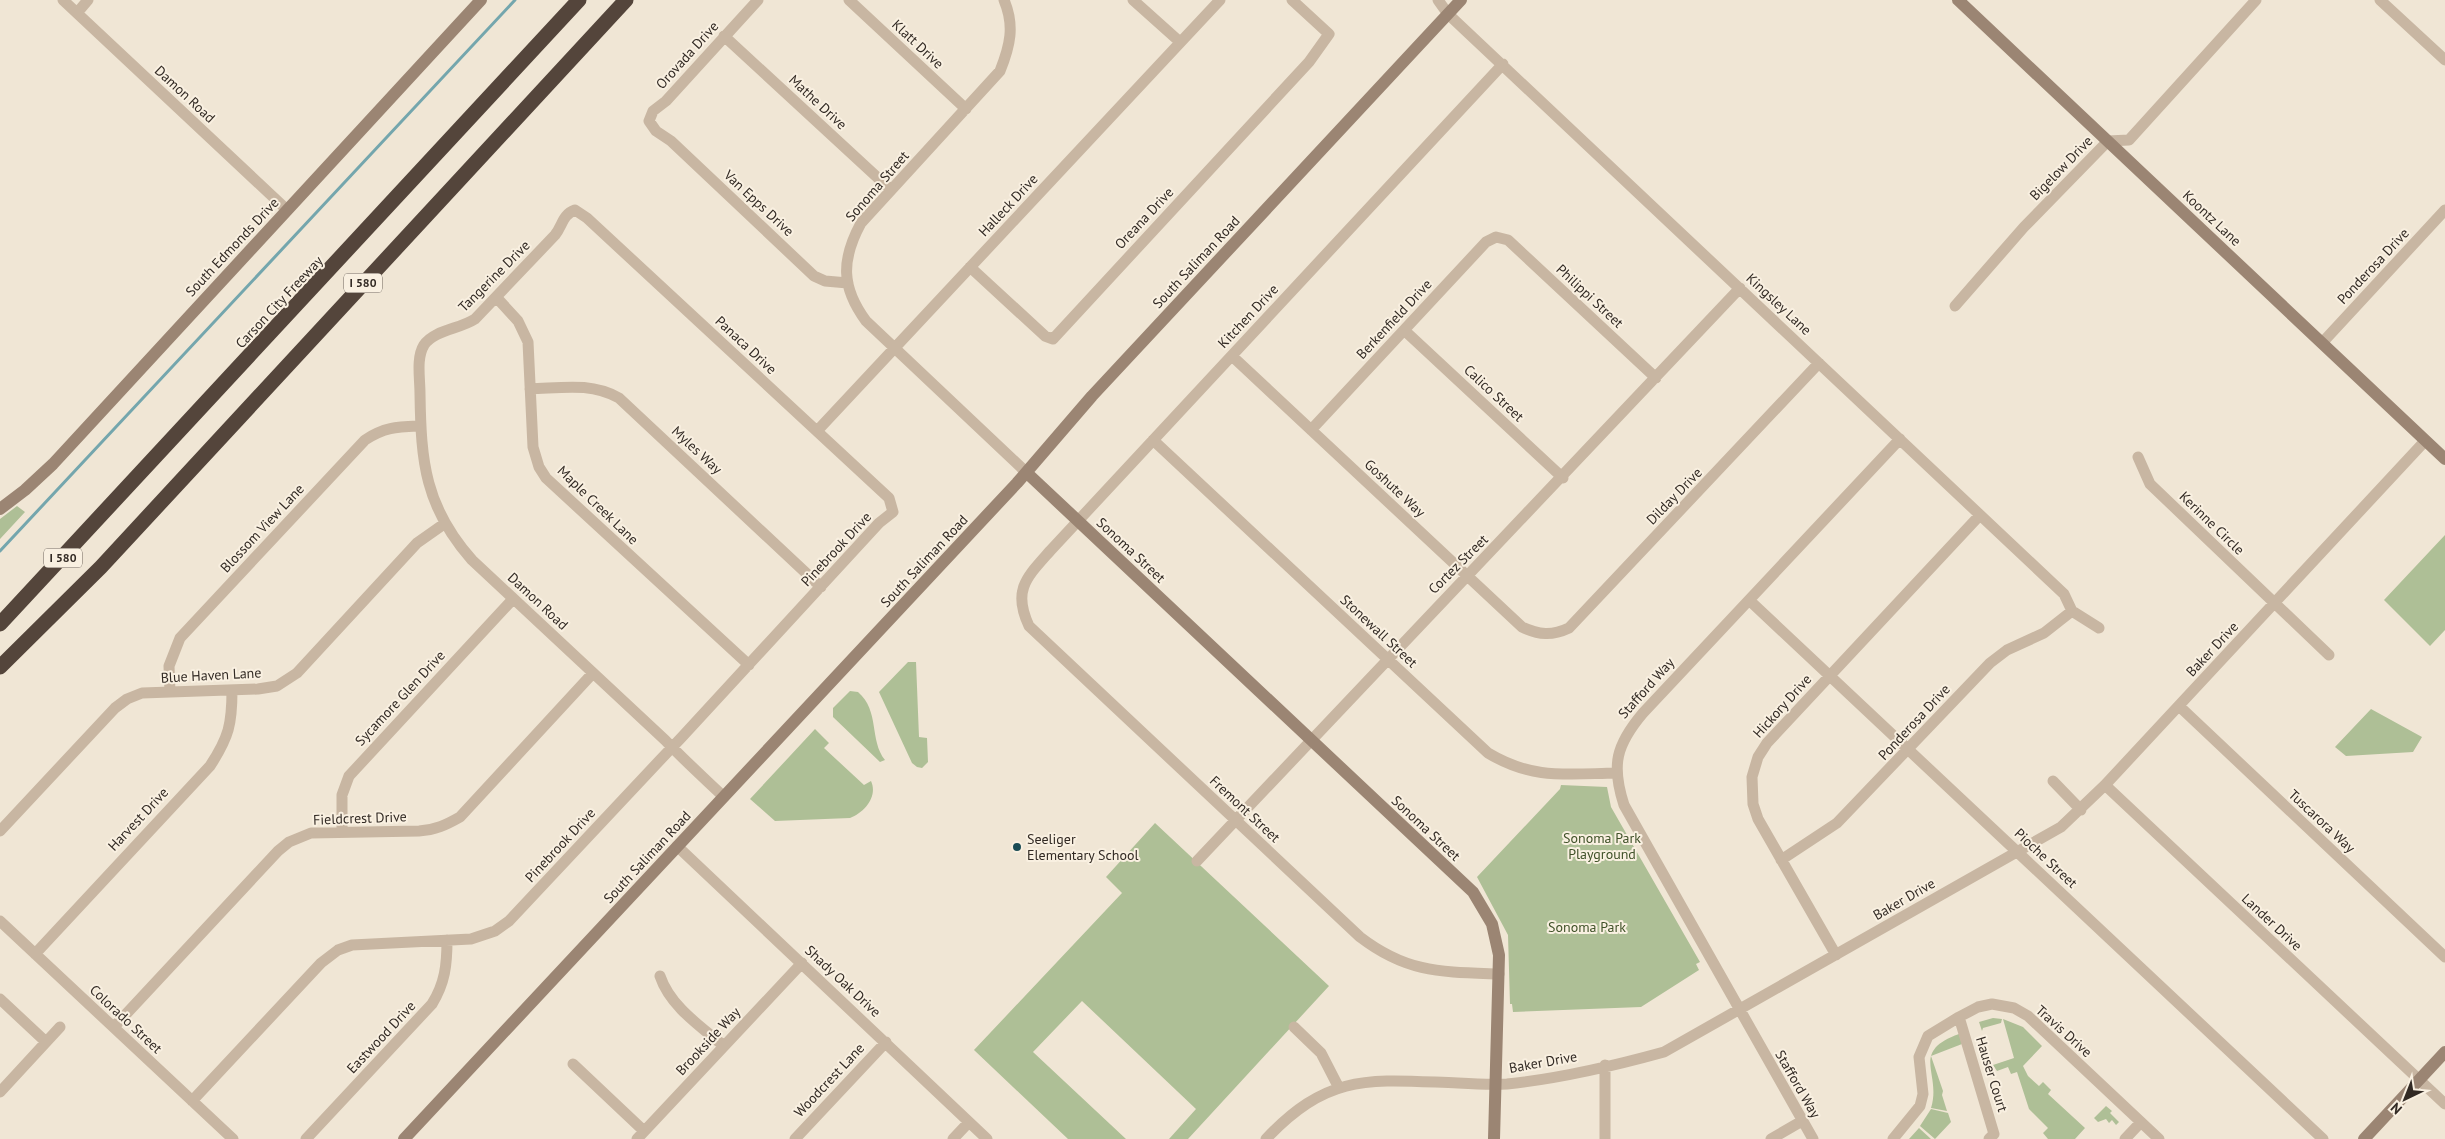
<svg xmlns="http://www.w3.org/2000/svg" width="2445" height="1139" font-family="'PT Sans',sans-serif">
<rect width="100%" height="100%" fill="#f0e6d5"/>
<!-- green -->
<path fill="#aebf96" d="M 17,506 L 25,512 L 0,539 L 0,519 Z
M 2445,535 L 2445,630 L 2430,646 L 2384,600 Z
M 908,662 L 916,662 L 919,737 L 927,738 L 928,762 L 922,768 L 917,767 L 912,763 L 879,692 Z
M 850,691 L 858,692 C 880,711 869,740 885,760 L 880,762 L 833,717 L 833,708 Z
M 2371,709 L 2422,737 L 2413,752 L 2346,756 L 2335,747 Z
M 815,729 L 829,743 L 824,748 L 864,785 L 871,781 C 878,796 865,812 850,818 L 775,821 L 750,799 Z
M 1561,785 L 1607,787 L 1611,807 L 1700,962 L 1696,964 L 1699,970 L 1641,1007 L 1513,1012 L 1512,1004 L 1510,1004 L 1508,935 L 1477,877 L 1560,789 Z
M 1155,823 L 1329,986 L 1188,1139 L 1169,1139 L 1196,1109 L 1082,1001 L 1033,1052 L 1126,1139 L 1068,1139 L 974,1050 L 1122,893 L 1106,877 Z
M 1993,1018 L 2002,1019 L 2001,1023 L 1983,1028 L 1982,1031 L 1979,1022 Z
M 2003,1019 L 2023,1027 L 2042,1046 L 2023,1066 L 2028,1076 L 2039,1086 L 2043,1082 L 2051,1090 L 2048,1094 L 2085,1128 L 2075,1139 L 2048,1139 L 2043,1133 L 2048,1128 L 2029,1109 L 2017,1072 L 2011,1074 L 2008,1067 L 1997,1071 L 1993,1065 L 2014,1058 Z
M 1959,1034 L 1962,1044 L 1931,1056 L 1943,1091 L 1942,1095 L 1947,1111 L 1931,1108 C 1942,1073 1909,1052 1959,1034 Z
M 2106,1106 L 2112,1111 L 2110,1113 L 2119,1122 L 2116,1125 L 2112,1120 L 2109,1123 L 2106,1119 L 2098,1122 L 2094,1118 Z
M 1931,1109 L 1948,1113 L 1951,1122 L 1935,1139 L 1920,1126 Z
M 1919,1128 L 1931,1139 L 1909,1139 Z"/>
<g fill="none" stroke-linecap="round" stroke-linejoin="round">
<!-- stream -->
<path stroke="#74a6ad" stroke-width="3" d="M 0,551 L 515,0"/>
<!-- street -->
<path stroke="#c8b6a2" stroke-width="11" d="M 63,0 L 286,209
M 758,0 L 666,101 L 653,111 L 649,121 L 656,131 L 671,141 L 814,276 L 825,281 L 848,283
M 849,0 L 966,109
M 1004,0 C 1015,26 1010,46 1000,71 L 861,223 C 841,260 841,287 866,321 L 1027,473
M 1133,0 L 1180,42
M 1438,0 L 1448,14 L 2064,594 L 2072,611 L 2099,628
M 2380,0 L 2445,60
M 77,13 L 88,0
M 724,36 L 891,190
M 970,267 L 1045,336 L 1053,339 L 1309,62 L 1329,34 L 1292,0
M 497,298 L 518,321 L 528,342 L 533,447 L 539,467 L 546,478 L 749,665
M 1955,306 L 2024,227 L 2108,141 L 2129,140 L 2256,0
M 1404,330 L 1563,478
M 2322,343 L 2445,210
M 1232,356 L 1522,627 C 1539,635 1552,636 1569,628 L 1819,363
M 530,389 C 562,388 590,382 619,398 L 821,587
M 1311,430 L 1486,242 L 1496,237 L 1508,240 L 1656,378
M 817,431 L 1220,0
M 1153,440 L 1488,753 C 1533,780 1566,774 1616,773
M 2138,457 L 2150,484 L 2329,655
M 1749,600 L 2323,1139
M 170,692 L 169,666 L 180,638 L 365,440 C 385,427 397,427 420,426
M 2179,706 L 2445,957
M 2053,781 L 2081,810
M 2105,785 L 2445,1104
M 0,831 L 115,708 L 127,699 L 142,693 L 258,689 L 277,686 L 297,673 L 417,543 L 444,524
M 342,832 L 342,795 L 349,776 L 513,599
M 677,846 L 987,1139
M 1781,860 L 1837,823 L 1990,663 L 2007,650 L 2044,633 L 2072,611
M 1197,861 C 1377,669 1560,480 1740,288
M 0,921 L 233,1139
M 35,954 L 210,766 C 229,737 232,724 232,690
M 1836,955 L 1758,819 L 1753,804 L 1752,777 L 1758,757 L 1767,743 L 1980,515
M 1499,974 C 1441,972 1407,973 1360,937 L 1029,626 C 1012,590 1027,577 1050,551 L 1503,64
M 660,976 C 670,1006 700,1026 724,1046
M 0,999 L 46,1042
M 1959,1017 L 1994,1134 L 1989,1139
M 114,1027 L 278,851 L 289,842 L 311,833 L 419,831 C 435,830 446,825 460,817 L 593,673
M 1294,1027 L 1321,1053 L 1339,1088
M 573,1064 L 644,1131
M 0,1092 L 60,1027
M 192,1101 L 321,963 L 338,950 L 352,945 L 471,939 L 495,931 L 509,921 L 661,759 L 681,738 L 879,523 L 893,512 L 889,498 L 587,218 L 575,210 C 562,215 563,225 555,235 L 475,319 C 460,329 434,330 424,345 C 416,358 420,378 420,394 C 421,462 425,507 472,560 L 665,740 C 684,760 704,778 724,797
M 306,1139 L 432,1004 C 445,983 447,965 447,940
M 637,1139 L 802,963
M 795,1139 L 886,1042
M 953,1139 L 969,1122
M 1266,1139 C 1330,1071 1372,1080 1458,1083 C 1474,1084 1491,1085 1507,1084 C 1556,1079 1617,1065 1664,1052 L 2061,827 L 2105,785 L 2425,441
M 1605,1139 L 1605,1065
M 1771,1139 L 1802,1121
M 1813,1139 L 1624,805 C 1611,765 1616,745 1643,713 L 1900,439
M 1893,1139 L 1920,1106 L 1923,1094 L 1919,1057 L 1928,1036 L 1959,1017 L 1978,1007 L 1992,1004 L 2014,1008 L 2028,1016 L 2159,1139
M 2125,1139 L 2141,1122"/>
<!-- secondary -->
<path stroke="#9b8573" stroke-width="12" d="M 1958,0 L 2445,459
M 1027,473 L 1473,892 L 1492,924 L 1499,955 L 1494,1139
M 0,509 L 25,490 L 53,464 L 481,0
M 404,1139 L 1017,483 L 1092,396 L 1461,0
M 2364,1139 L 2445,1052"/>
<!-- highway -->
<path stroke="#54453b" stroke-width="15" d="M 0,624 L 579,0
M 0,667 L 101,567 L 626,0"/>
</g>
<!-- markers -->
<circle fill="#1a4b54" stroke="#f9f0e1" stroke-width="2" cx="1017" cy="847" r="5"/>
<g text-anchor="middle" stroke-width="4" stroke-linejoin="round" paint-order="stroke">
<!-- shield labels -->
<g fill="#f9f0e1" stroke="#6e655d" stroke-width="1">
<rect x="344" y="273.5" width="38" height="19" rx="4"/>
<rect x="44" y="548.5" width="38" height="19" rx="4"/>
</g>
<g font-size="12" font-weight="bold" fill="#322a24">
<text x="363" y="287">I 580</text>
<text x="63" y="562">I 580</text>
</g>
<!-- street labels -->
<g font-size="14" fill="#322a24" stroke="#f9f0e1">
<text transform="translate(918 44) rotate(43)" y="5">Klatt Drive</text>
<text transform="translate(687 55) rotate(-48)" y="5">Orovada Drive</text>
<text transform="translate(185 94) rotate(43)" y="5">Damon Road</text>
<text transform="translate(818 102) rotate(43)" y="5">Mathe Drive</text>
<text transform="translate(2061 168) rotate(-46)" y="5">Bigelow Drive</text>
<text transform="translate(877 186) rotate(-49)" y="5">Sonoma Street</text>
<text transform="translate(759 203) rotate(43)" y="5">Van Epps Drive</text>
<text transform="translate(1008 205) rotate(-47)" y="5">Halleck Drive</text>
<text transform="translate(1144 218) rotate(-47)" y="5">Oreana Drive</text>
<text transform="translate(2212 218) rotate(43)" y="5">Koontz Lane</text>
<text transform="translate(232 247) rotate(-47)" y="5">South Edmonds Drive</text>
<text transform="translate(1196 262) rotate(-47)" y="5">South Saliman Road</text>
<text transform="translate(2373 266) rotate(-47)" y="5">Ponderosa Drive</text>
<text transform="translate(494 276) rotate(-45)" y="5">Tangerine Drive</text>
<text transform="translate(1590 296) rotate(43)" y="5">Philippi Street</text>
<text transform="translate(279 302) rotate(-47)" y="5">Carson City Freeway</text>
<text transform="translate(1779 304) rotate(43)" y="5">Kingsley Lane</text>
<text transform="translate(1248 316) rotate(-47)" y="5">Kitchen Drive</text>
<text transform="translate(1394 319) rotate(-47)" y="5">Berkenfield Drive</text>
<text transform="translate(746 345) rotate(43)" y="5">Panaca Drive</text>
<text transform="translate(1494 393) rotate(43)" y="5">Calico Street</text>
<text transform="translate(697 450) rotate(43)" y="5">Myles Way</text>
<text transform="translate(1395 488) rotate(43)" y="5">Goshute Way</text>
<text transform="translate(1674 496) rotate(-46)" y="5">Dilday Drive</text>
<text transform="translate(598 505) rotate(44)" y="5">Maple Creek Lane</text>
<text transform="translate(2212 523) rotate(44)" y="5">Kerinne Circle</text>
<text transform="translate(262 528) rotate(-47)" y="5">Blossom View Lane</text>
<text transform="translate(836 549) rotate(-47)" y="5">Pinebrook Drive</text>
<text transform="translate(1131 550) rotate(43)" y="5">Sonoma Street</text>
<text transform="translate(924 561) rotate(-47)" y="5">South Saliman Road</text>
<text transform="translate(1458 564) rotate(-45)" y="5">Cortez Street</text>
<text transform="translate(538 601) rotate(43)" y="5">Damon Road</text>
<text transform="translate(1379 631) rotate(43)" y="5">Stonewall Street</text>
<text transform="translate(2212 649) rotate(-47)" y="5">Baker Drive</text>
<text transform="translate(211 675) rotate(-3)" y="5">Blue Haven Lane</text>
<text transform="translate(1646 688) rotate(-48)" y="5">Stafford Way</text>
<text transform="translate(400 698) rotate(-47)" y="5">Sycamore Glen Drive</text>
<text transform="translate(1782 706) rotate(-48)" y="5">Hickory Drive</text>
<text transform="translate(1914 722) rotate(-47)" y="5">Ponderosa Drive</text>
<text transform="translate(1245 809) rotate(43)" y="5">Fremont Street</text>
<text transform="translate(360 818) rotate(-2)" y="5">Fieldcrest Drive</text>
<text transform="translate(138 819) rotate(-47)" y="5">Harvest Drive</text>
<text transform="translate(2322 821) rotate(43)" y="5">Tuscarora Way</text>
<text transform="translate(1426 828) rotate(43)" y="5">Sonoma Street</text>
<text transform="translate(560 845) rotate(-47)" y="5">Pinebrook Drive</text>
<text transform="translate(647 857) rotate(-47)" y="5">South Saliman Road</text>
<text transform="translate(2046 858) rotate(43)" y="5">Pioche Street</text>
<text transform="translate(1904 899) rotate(-30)" y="5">Baker Drive</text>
<text transform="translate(2272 922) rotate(43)" y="5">Lander Drive</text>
<text transform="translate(843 981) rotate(43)" y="5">Shady Oak Drive</text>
<text transform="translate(126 1019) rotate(43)" y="5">Colorado Street</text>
<text transform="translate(2064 1031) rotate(42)" y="5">Travis Drive</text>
<text transform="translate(381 1037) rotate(-47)" y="5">Eastwood Drive</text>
<text transform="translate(708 1041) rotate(-47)" y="5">Brookside Way</text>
<text transform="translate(1543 1062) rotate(-10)" y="5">Baker Drive</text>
<text transform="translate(1992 1074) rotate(73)" y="5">Hauser Court</text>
<text transform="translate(829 1080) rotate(-47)" y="5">Woodcrest Lane</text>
<text transform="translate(1798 1084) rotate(60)" y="5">Stafford Way</text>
</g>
<!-- park labels -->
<g font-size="14" fill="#3f5128" stroke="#f9f0e1">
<text x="1602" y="843">Sonoma Park<tspan x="1602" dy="16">Playground</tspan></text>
<text x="1587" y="932">Sonoma Park</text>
</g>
<!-- poi labels -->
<g font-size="14" fill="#322a24" stroke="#f9f0e1" text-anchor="start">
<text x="1027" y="844">Seeliger<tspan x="1027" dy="16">Elementary School</tspan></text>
</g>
</g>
<!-- north arrow -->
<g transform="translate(2405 1099) rotate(223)" stroke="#f9f0e1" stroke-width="4" paint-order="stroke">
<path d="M0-4L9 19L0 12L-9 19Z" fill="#322a24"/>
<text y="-8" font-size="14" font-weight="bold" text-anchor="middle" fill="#322a24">N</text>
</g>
</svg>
